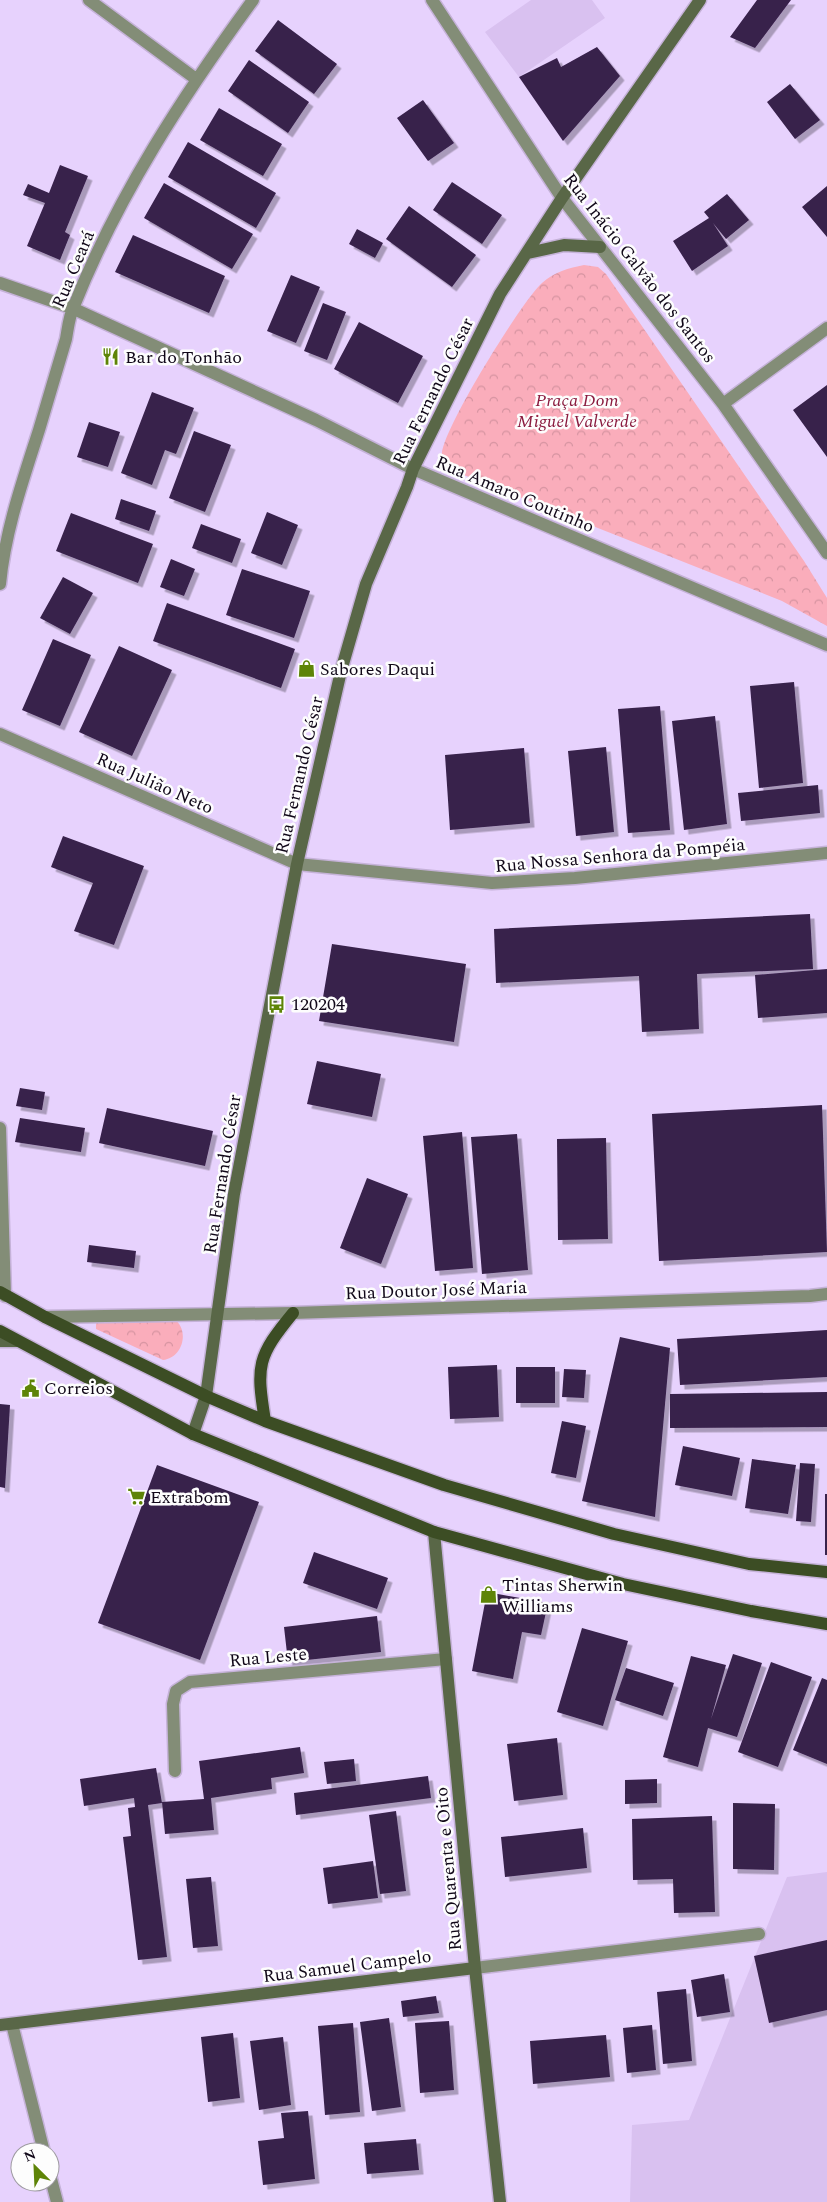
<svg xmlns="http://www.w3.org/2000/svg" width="827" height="2202" font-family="Spectral,serif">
<defs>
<pattern id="park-crowns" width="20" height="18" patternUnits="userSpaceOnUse" patternTransform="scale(1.25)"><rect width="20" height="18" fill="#faadbb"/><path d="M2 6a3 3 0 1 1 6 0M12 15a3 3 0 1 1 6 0" fill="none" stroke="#d593a0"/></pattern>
<filter id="shadow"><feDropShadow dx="4.5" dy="4.5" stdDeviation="0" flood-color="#0004"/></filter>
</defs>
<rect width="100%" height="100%" fill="#e7d2fd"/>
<!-- built -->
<path fill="#d9c1f0" d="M 531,0 L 592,0 L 605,18 L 519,77 L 485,32 Z
M 827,1872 L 827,2202 L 630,2202 L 632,2125 L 689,2120 L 787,1877 Z"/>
<!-- park -->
<path fill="url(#park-crowns)" d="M 584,265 L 598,267 L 606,274 L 804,561 L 827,598 L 827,626 L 782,601 L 459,473 C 451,469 443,464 442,454 C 442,430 522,301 542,283 C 554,272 569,268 584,265 Z
M 174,1319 C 190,1330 183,1358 163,1360 L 96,1329 L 96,1322 Z"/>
<!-- building -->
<path fill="#38214b" filter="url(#shadow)" d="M 757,0 L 791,0 L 755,48 L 730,37 Z
M 278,20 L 337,64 L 314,94 L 255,51 Z
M 597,47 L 620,76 L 563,141 L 519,77 L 557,58 L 561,67 Z
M 249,60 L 309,102 L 288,133 L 228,91 Z
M 790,84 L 820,120 L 795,139 L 767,102 Z
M 423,100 L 454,143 L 428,161 L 397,118 Z
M 219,108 L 282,144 L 263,176 L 200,140 Z
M 188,142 L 276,193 L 256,228 L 168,177 Z
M 60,165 L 88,176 L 65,232 L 70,235 L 60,260 L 27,246 L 45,203 L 23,195 L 28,184 L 49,193 Z
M 452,182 L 502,215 L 482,244 L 433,210 Z
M 164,183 L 253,234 L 232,269 L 144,218 Z
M 827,186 L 827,237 L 802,207 Z
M 727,194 L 749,220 L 726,239 L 713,223 L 728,246 L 692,271 L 673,241 L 709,218 L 704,212 Z
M 409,206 L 476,255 L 452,287 L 386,239 Z
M 357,229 L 383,243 L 375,258 L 349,244 Z
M 133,235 L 225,276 L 209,313 L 115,272 Z
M 291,275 L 320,287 L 296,343 L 267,331 Z
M 323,303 L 346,312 L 327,360 L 304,351 Z
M 359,322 L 423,356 L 398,403 L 334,369 Z
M 827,385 L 827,457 L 793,410 Z
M 152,392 L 194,408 L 176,454 L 165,450 L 152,485 L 121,473 Z
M 89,422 L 120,432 L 108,467 L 77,457 Z
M 194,431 L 231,445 L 205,512 L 169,498 Z
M 121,499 L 156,511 L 149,531 L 115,519 Z
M 267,512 L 298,525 L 282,565 L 251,553 Z
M 71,513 L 153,544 L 138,583 L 56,551 Z
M 201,524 L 241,539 L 232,563 L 192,548 Z
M 171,559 L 195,569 L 184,596 L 160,587 Z
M 242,569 L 310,591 L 294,638 L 226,615 Z
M 63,577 L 93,593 L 70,634 L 40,618 Z
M 167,603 L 295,649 L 281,688 L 153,641 Z
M 53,639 L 91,655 L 60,726 L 22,710 Z
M 119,646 L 172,670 L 132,756 L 79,732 Z
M 794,682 L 803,783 L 759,788 L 750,686 Z
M 660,706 L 670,830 L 628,833 L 618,709 Z
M 715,716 L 727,824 L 684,830 L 672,721 Z
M 606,747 L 614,832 L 576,836 L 568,751 Z
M 524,748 L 530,823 L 450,830 L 445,755 Z
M 818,785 L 820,813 L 741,821 L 738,793 Z
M 63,836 L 144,866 L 114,945 L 74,931 L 93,883 L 51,867 Z
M 810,914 L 813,969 L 697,974 L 699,1029 L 642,1032 L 639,976 L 496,983 L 494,929 Z
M 332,944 L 466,964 L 454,1042 L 319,1021 Z
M 827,969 L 827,1013 L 758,1018 L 755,975 Z
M 317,1061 L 381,1074 L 372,1117 L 307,1104 Z
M 20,1088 L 45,1092 L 42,1110 L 16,1106 Z
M 822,1105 L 827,1252 L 659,1261 L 652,1114 Z
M 107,1108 L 213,1131 L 205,1166 L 99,1143 Z
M 20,1118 L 85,1128 L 81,1152 L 15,1142 Z
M 462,1132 L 473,1268 L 435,1271 L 423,1136 Z
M 517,1134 L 528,1270 L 482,1274 L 471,1137 Z
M 606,1138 L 608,1239 L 558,1240 L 557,1139 Z
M 367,1178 L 408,1194 L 381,1264 L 340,1248 Z
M 89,1245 L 136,1251 L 134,1268 L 87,1262 Z
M 827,1330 L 827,1377 L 680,1385 L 677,1339 Z
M 620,1337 L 670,1348 L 655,1517 L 582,1501 Z
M 497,1365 L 499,1417 L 450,1419 L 448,1367 Z
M 516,1367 L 555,1367 L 555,1403 L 516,1403 Z
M 564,1369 L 586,1370 L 584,1398 L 562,1397 Z
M 827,1392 L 827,1427 L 670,1428 L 670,1394 Z
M 0,1404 L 10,1405 L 5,1488 L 0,1487 Z
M 562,1421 L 586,1426 L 576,1478 L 551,1473 Z
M 683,1446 L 740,1458 L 732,1496 L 675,1485 Z
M 752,1459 L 796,1465 L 788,1514 L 745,1508 Z
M 800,1463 L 815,1464 L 811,1522 L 796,1521 Z
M 157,1465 L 259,1502 L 200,1660 L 98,1623 Z
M 825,1494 L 827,1494 L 827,1555 L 825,1555 Z
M 314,1552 L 388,1578 L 377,1609 L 303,1583 Z
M 487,1592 L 548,1603 L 541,1635 L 522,1632 L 513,1679 L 472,1671 Z
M 377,1616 L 381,1652 L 288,1662 L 284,1627 Z
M 582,1628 L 628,1641 L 603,1726 L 557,1712 Z
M 733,1654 L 762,1663 L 737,1737 L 708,1728 L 698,1767 L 663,1757 L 691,1656 L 726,1665 L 711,1719 Z
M 771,1662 L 812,1677 L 778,1767 L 738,1752 Z
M 626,1668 L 674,1683 L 663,1716 L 615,1700 Z
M 822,1678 L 827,1680 L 827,1764 L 793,1750 Z
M 557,1738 L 563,1795 L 514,1801 L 507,1744 Z
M 300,1747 L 304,1773 L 271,1778 L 272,1789 L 211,1798 L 214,1830 L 165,1834 L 162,1802 L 204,1799 L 199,1761 Z
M 354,1759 L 356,1781 L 327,1784 L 324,1762 Z
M 156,1768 L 162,1803 L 148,1805 L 167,1957 L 138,1960 L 123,1837 L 131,1836 L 128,1808 L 135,1807 L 134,1798 L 84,1806 L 80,1779 Z
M 428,1776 L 431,1798 L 296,1815 L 294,1793 Z
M 657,1779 L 657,1803 L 625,1804 L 625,1780 Z
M 733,1803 L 775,1804 L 774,1870 L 733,1869 Z
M 396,1811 L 406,1891 L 380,1894 L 369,1815 Z
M 712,1816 L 715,1912 L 674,1913 L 673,1879 L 633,1880 L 632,1819 Z
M 583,1828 L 587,1868 L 505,1877 L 501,1837 Z
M 373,1861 L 378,1898 L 328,1904 L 323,1868 Z
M 211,1877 L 218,1946 L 193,1948 L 186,1879 Z
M 827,1940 L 827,2010 L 769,2023 L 754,1956 Z
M 724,1974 L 730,2012 L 697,2017 L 691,1980 Z
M 686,1989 L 692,2061 L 663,2064 L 657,1992 Z
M 436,1996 L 439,2013 L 403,2017 L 401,2001 Z
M 389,2018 L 401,2107 L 372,2111 L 360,2022 Z
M 449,2021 L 454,2090 L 420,2093 L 415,2023 Z
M 353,2023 L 360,2112 L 325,2115 L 318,2026 Z
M 652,2025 L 656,2070 L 627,2073 L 623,2028 Z
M 233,2033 L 240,2098 L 208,2102 L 201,2037 Z
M 606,2035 L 610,2077 L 533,2084 L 530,2041 Z
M 283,2037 L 291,2105 L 259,2110 L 250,2041 Z
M 308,2111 L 315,2179 L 263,2185 L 258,2141 L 284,2138 L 281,2113 Z
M 416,2139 L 419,2170 L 367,2174 L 364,2143 Z"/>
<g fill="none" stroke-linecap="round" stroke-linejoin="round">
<defs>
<path id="street" d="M 89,0 L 196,79
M 432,0 L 562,198 L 723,404 L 827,553
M 0,283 L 72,308 L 316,420 L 413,469 L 827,645
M 723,404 L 827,328
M 0,584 C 5,531 23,480 39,430 C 48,399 57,369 66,339 C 68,328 69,316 74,306 C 118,195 183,96 253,0
M 0,734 L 297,864 L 492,883 L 575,878 L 827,853
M 0,1128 L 5,1296
M 45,1317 L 293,1313 L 810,1296 L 827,1294
M 175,1771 L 173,1704 L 176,1691 L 190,1682 L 446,1659
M 475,1968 L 759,1934
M 12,2024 L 44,2152
M 50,2175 L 57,2202"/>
<path id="secondary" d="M 528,253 L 564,245 L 600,247
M 0,1341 L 17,1341
M 193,1434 L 206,1396 L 234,1194 L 297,864 L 341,671 L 366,584 L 407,487 L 413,469 L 500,294 L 562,198 L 700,0
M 434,1532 L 475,1968 L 500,2202
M 0,2025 L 475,1968"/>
<path id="primary" d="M 0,1292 L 45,1317 L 206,1396 L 265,1421 L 444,1485 L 614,1534 L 749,1564 L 827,1572
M 0,1331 L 193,1434 L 434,1532 L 623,1584 L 751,1611 L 827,1624
M 265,1421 C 256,1365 257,1357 293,1313"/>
</defs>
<!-- street casing -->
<use href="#street" stroke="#c5b2d8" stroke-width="15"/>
<!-- secondary casing -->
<use href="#secondary" stroke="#c5b2d8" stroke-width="15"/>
<!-- primary casing -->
<use href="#primary" stroke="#c5b2d8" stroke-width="15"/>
<!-- street -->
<use href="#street" stroke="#838d77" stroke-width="12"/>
<!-- secondary -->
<use href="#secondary" stroke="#596747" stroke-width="12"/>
<!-- primary -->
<use href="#primary" stroke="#3c4d24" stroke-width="12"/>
</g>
<!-- icons -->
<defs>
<symbol id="restaurant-bare" viewBox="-9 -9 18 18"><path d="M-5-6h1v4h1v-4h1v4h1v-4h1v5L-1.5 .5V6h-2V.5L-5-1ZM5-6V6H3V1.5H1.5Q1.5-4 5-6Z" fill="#5e8407" stroke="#fdfdfd" stroke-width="2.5" paint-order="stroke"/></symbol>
<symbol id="shop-bare" viewBox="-9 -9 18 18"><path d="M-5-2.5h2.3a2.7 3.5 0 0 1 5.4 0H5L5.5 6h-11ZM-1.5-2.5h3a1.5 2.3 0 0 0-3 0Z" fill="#5e8407" stroke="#fdfdfd" stroke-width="2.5" paint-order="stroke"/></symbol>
<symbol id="bus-bare" viewBox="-9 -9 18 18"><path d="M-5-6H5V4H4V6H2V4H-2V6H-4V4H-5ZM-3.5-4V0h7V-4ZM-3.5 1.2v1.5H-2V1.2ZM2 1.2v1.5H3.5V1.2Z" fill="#5e8407" stroke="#fdfdfd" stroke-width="2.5" paint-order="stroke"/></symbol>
<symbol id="civic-bare" viewBox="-9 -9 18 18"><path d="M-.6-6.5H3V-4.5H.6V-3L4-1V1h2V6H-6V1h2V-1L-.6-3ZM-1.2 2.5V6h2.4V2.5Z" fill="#5e8407" stroke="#fdfdfd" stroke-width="2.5" paint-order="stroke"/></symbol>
<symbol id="supermarket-bare" viewBox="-9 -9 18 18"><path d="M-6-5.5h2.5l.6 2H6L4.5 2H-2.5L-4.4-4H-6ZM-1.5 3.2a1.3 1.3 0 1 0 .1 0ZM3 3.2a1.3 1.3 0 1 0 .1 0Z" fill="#5e8407" stroke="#fdfdfd" stroke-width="2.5" paint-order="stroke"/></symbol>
</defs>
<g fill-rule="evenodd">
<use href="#restaurant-bare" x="98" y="344" width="25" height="25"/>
<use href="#shop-bare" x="294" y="656" width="25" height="25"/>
<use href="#bus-bare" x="264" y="992" width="25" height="25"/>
<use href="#civic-bare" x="18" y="1376" width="25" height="25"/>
<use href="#supermarket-bare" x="124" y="1484" width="25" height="25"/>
<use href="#shop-bare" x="476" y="1582" width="25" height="25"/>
</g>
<g text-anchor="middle" stroke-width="5" stroke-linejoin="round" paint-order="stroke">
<!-- street labels -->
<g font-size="18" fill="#100718" stroke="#fdfdfd">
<text transform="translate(640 268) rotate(52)" y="6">Rua Inácio Galvão dos Santos</text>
<text transform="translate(73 269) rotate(-67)" y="6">Rua Ceará</text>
<text transform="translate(433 391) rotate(-64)" y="6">Rua Fernando César</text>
<text transform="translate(515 494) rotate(23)" y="6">Rua Amaro Coutinho</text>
<text transform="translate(299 775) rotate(-77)" y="6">Rua Fernando César</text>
<text transform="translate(155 783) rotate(24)" y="6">Rua Julião Neto</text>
<text transform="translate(620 855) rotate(-5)" y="6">Rua Nossa Senhora da Pompéia</text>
<text transform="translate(222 1174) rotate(-81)" y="6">Rua Fernando César</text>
<text transform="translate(436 1290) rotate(-2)" y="6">Rua Doutor José Maria</text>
<text transform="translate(268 1657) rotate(-5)" y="6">Rua Leste</text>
<text transform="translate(448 1869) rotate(-95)" y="6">Rua Quarenta e Oito</text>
<text transform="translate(347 1966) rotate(-7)" y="6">Rua Samuel Campelo</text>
</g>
<!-- poi labels -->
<g font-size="18" fill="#100718" stroke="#fdfdfd" text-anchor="start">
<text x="125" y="363">Bar do Tonhão</text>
<text x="320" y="675">Sabores Daqui</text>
<text x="291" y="1010">120204</text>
<text x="44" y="1394">Correios</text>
<text x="150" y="1503">Extrabom</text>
<text x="502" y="1591">Tintas Sherwin<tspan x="502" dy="21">Williams</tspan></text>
</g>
<!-- park labels -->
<g font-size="18" font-style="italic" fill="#8a1b3f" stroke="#fdfdfd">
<text x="577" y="406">Praça Dom<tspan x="577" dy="21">Miguel Valverde</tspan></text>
</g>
</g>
<!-- north arrow -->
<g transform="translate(35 2167) rotate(336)"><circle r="24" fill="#fdfdfd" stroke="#9e9ba1"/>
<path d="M0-4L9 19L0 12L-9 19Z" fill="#5e8407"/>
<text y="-8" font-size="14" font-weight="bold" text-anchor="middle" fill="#100718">N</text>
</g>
</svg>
